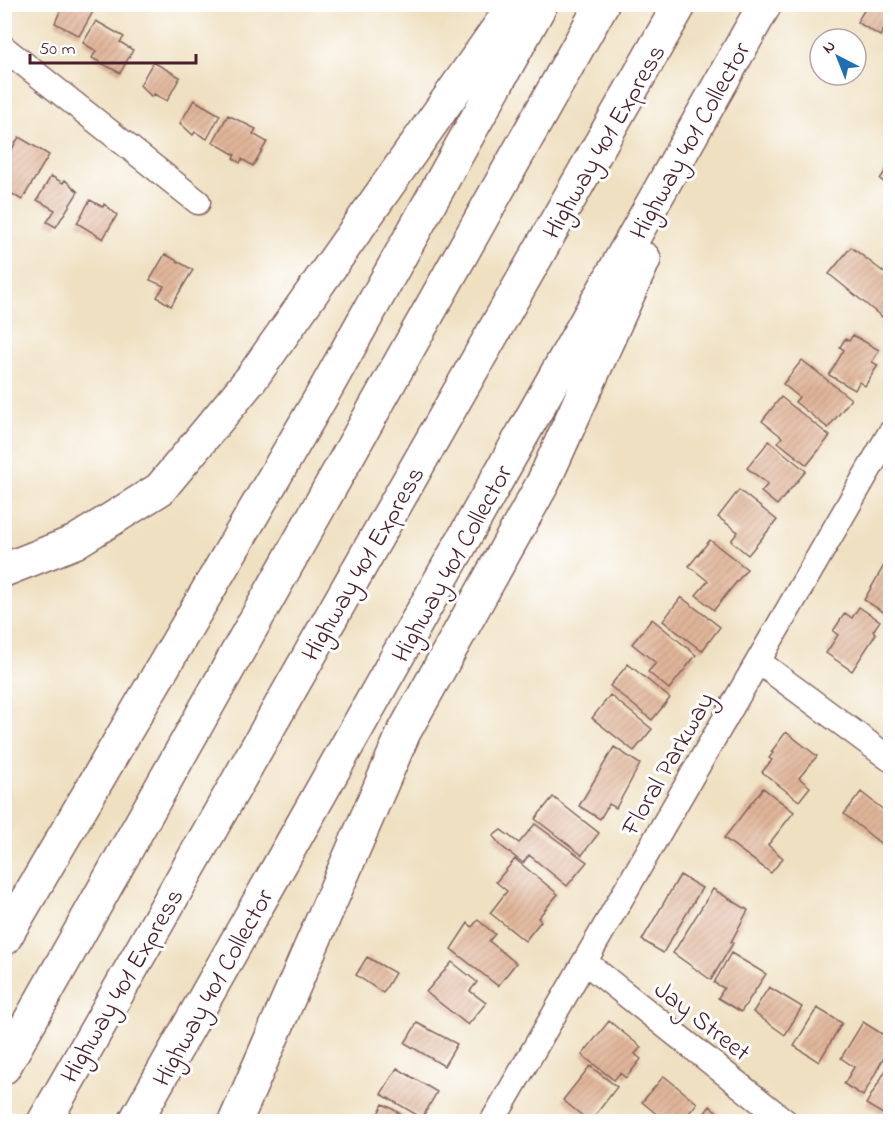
<svg xmlns="http://www.w3.org/2000/svg" width="895" height="1126" font-family="'Indie Flower',sans-serif">
<defs>
<pattern id="building-hatch" width="6" height="6" patternUnits="userSpaceOnUse" patternTransform="scale(1.5)"><rect width="6" height="6" fill="#e0b599"/><path d="M-1 1l2-2M0 6l6-6M5 7l2-2" fill="none" stroke="#c29b84"/></pattern>
</defs>
<rect width="100%" height="100%" fill="#fff"/>
<filter id="ink" filterUnits="userSpaceOnUse"><feTurbulence type="fractalNoise" baseFrequency=".0167" numOctaves="2"/><feDisplacementMap in="SourceGraphic" scale="12" xChannelSelector="R" yChannelSelector="G"/><feConvolveMatrix kernelMatrix="1 2 1 2 8 2 1 2 1" color-interpolation-filters="sRGB"/></filter>
<filter id="wash" filterUnits="userSpaceOnUse"><feTurbulence type="fractalNoise" baseFrequency=".008" numOctaves="4" result="noise"/><feDisplacementMap in="SourceGraphic" scale="24" xChannelSelector="R" yChannelSelector="G"/><feGaussianBlur stdDeviation="1.35" result="paint"/><feColorMatrix in="noise" values="0 0 0 0 0 0 0 0 0 0 0 0 0 0 0 0 0 1.4 0 .05"/><feComposite in="paint" operator="in"/></filter>
<g filter="url(#wash)">
<rect width="100%" height="100%" fill="#efe0c1"/>
<g id="blocks">
<!-- building -->
<path fill="url(#building-hatch)" d="M 63,4 L 85,4 L 94,10 L 79,36 L 55,23 Z
M 868,4 L 890,4 L 890,18 L 880,36 L 857,22 Z
M 96,21 L 124,37 L 120,42 L 133,50 L 120,73 L 92,58 L 96,51 L 83,43 Z
M 153,62 L 180,77 L 167,101 L 154,94 L 152,97 L 140,85 Z
M 194,100 L 220,115 L 207,139 L 195,132 L 193,135 L 180,123 Z
M 228,115 L 256,129 L 253,134 L 267,142 L 253,166 L 242,159 L 240,163 L 233,158 L 235,155 L 213,142 Z
M 19,137 L 49,155 L 22,200 L 4,189 L 4,162 Z
M 890,164 L 890,187 L 880,179 Z
M 51,176 L 63,183 L 65,180 L 78,192 L 56,227 L 47,222 L 55,210 L 37,200 Z
M 90,200 L 103,207 L 104,204 L 117,215 L 103,239 L 77,223 Z
M 851,247 L 890,277 L 890,306 L 882,317 L 829,274 Z
M 165,254 L 193,270 L 171,306 L 157,297 L 164,286 L 150,280 Z
M 853,335 L 879,350 L 872,362 L 878,365 L 865,386 L 859,382 L 855,390 L 829,375 L 844,350 L 840,347 L 845,339 L 849,341 Z
M 802,360 L 851,399 L 828,428 L 795,402 L 799,397 L 783,384 Z
M 781,397 L 830,436 L 807,465 L 778,442 L 782,437 L 762,421 Z
M 769,441 L 806,471 L 777,505 L 761,492 L 768,484 L 747,468 Z
M 739,490 L 777,520 L 748,555 L 731,541 L 738,532 L 718,517 Z
M 710,540 L 747,569 L 714,610 L 696,595 L 708,581 L 689,566 Z
M 890,555 L 890,616 L 864,600 Z
M 681,597 L 720,627 L 702,651 L 663,621 Z
M 859,607 L 880,621 L 873,631 L 876,634 L 852,671 L 826,653 L 838,635 L 833,631 L 845,613 L 852,618 Z
M 652,619 L 696,655 L 669,689 L 648,672 L 656,663 L 632,644 Z
M 628,664 L 670,698 L 652,720 L 610,686 Z
M 610,695 L 652,729 L 634,751 L 592,718 Z
M 786,732 L 817,756 L 799,778 L 810,787 L 799,801 L 762,772 L 772,760 L 769,758 L 773,753 L 771,752 Z
M 614,747 L 640,764 L 616,808 L 609,804 L 600,819 L 579,806 Z
M 763,788 L 794,812 L 768,845 L 783,858 L 771,873 L 724,838 Z
M 861,792 L 890,815 L 890,851 L 844,814 Z
M 553,797 L 599,833 L 582,855 L 535,819 Z
M 535,824 L 587,862 L 567,886 L 529,855 L 523,863 L 501,846 L 493,836 L 501,830 L 519,843 Z
M 515,859 L 558,894 L 538,918 L 541,921 L 525,941 L 490,913 L 507,891 L 496,882 Z
M 680,875 L 702,888 L 663,953 L 642,940 Z
M 713,889 L 748,910 L 731,942 L 733,943 L 711,980 L 673,953 Z
M 478,920 L 495,934 L 489,941 L 516,963 L 498,986 L 451,949 L 468,923 L 472,927 Z
M 731,953 L 766,974 L 741,1012 L 718,998 L 724,988 L 714,983 Z
M 367,957 L 395,973 L 383,993 L 356,975 Z
M 452,962 L 477,982 L 470,991 L 486,1003 L 468,1025 L 426,992 Z
M 769,987 L 802,1007 L 785,1035 L 753,1012 Z
M 817,1008 L 842,1023 L 819,1062 L 794,1046 Z
M 609,1021 L 641,1047 L 635,1054 L 641,1059 L 626,1078 L 620,1073 L 614,1080 L 582,1055 Z
M 863,1022 L 890,1039 L 890,1046 L 863,1096 L 844,1084 L 854,1067 L 841,1058 Z
M 417,1023 L 457,1044 L 444,1066 L 405,1043 Z
M 890,1063 L 890,1111 L 886,1116 L 866,1104 Z
M 590,1066 L 617,1087 L 590,1122 L 563,1100 Z
M 397,1068 L 437,1092 L 422,1118 L 381,1094 Z
M 664,1076 L 697,1103 L 682,1122 L 666,1122 L 642,1102 Z
M 383,1104 L 391,1108 L 413,1122 L 374,1122 Z
M 710,1106 L 729,1122 L 698,1122 Z"/>
</g>
</g>
<g filter="url(#ink)">
<use href="#blocks" fill-opacity="0" stroke="#846360" stroke-width="1.5"/>
<g fill="none" stroke-linecap="round" stroke-linejoin="round">
<defs>
<path id="street" d="M 4,48 L 198,202
M 759,662 L 890,759
M 585,962 L 786,1122
M 492,1122 L 890,433"/>
<path id="highway" d="M 4,570 L 75,542 L 160,489 L 251,379 L 511,10 L 518,4
M 4,939 L 324,392 L 541,4
M 4,1067 L 602,4
M 44,1122 L 680,4
M 135,1122 L 765,4
M 235,1122 L 404,732 L 543,483 L 644,259"/>
</defs>
<!-- street casing -->
<use href="#street" stroke="#846360" stroke-width="27"/>
<!-- highway casing -->
<use href="#highway" stroke="#846360" stroke-width="36"/>
<!-- street -->
<use href="#street" stroke="#fff" stroke-width="24"/>
<!-- highway -->
<use href="#highway" stroke="#fff" stroke-width="33"/>
</g>
</g>
<g text-anchor="middle" stroke-width="6" stroke-linejoin="round" paint-order="stroke">
<!-- street labels -->
<g font-size="26" fill="#4a1f2b" stroke="#fff">
<text transform="translate(689 140) rotate(-61)" y="9">Highway 401 Collector</text>
<text transform="translate(603 141) rotate(-60)" y="9">Highway 401 Express</text>
<text transform="translate(362 563) rotate(-60)" y="9">Highway 401 Express</text>
<text transform="translate(451 563) rotate(-61)" y="9">Highway 401 Collector</text>
<text transform="translate(667 763) rotate(-60)" y="9">Floral Parkway</text>
<text transform="translate(121 985) rotate(-60)" y="9">Highway 401 Express</text>
<text transform="translate(212 987) rotate(-61)" y="9">Highway 401 Collector</text>
<text transform="translate(703 1020) rotate(38)" y="9">Jay Street</text>
</g>
</g>
<!-- margin -->
<rect width="895" height="1126" fill="none" stroke="#fff" stroke-width="24"/>
<!-- north arrow -->
<g transform="translate(838 57) rotate(318)"><circle r="28" fill="#ffffff" stroke="#b7a5aa" stroke-width="1.5"/>
<path d="M0-4.5L10 22L0 15L-10 22Z" fill="#1f6fb2"/>
<text y="-9" font-size="16" font-weight="bold" text-anchor="middle" fill="#4a1f2b">N</text>
</g>
<!-- scale -->
<path d="M30 54v9h166v-9" fill="none" stroke="#4a1f2b" stroke-width="3"/>
<text x="39" y="54" font-size="18" fill="#4a1f2b" stroke="#ffffff" stroke-width="4.5" paint-order="stroke">50 m</text>
</svg>
